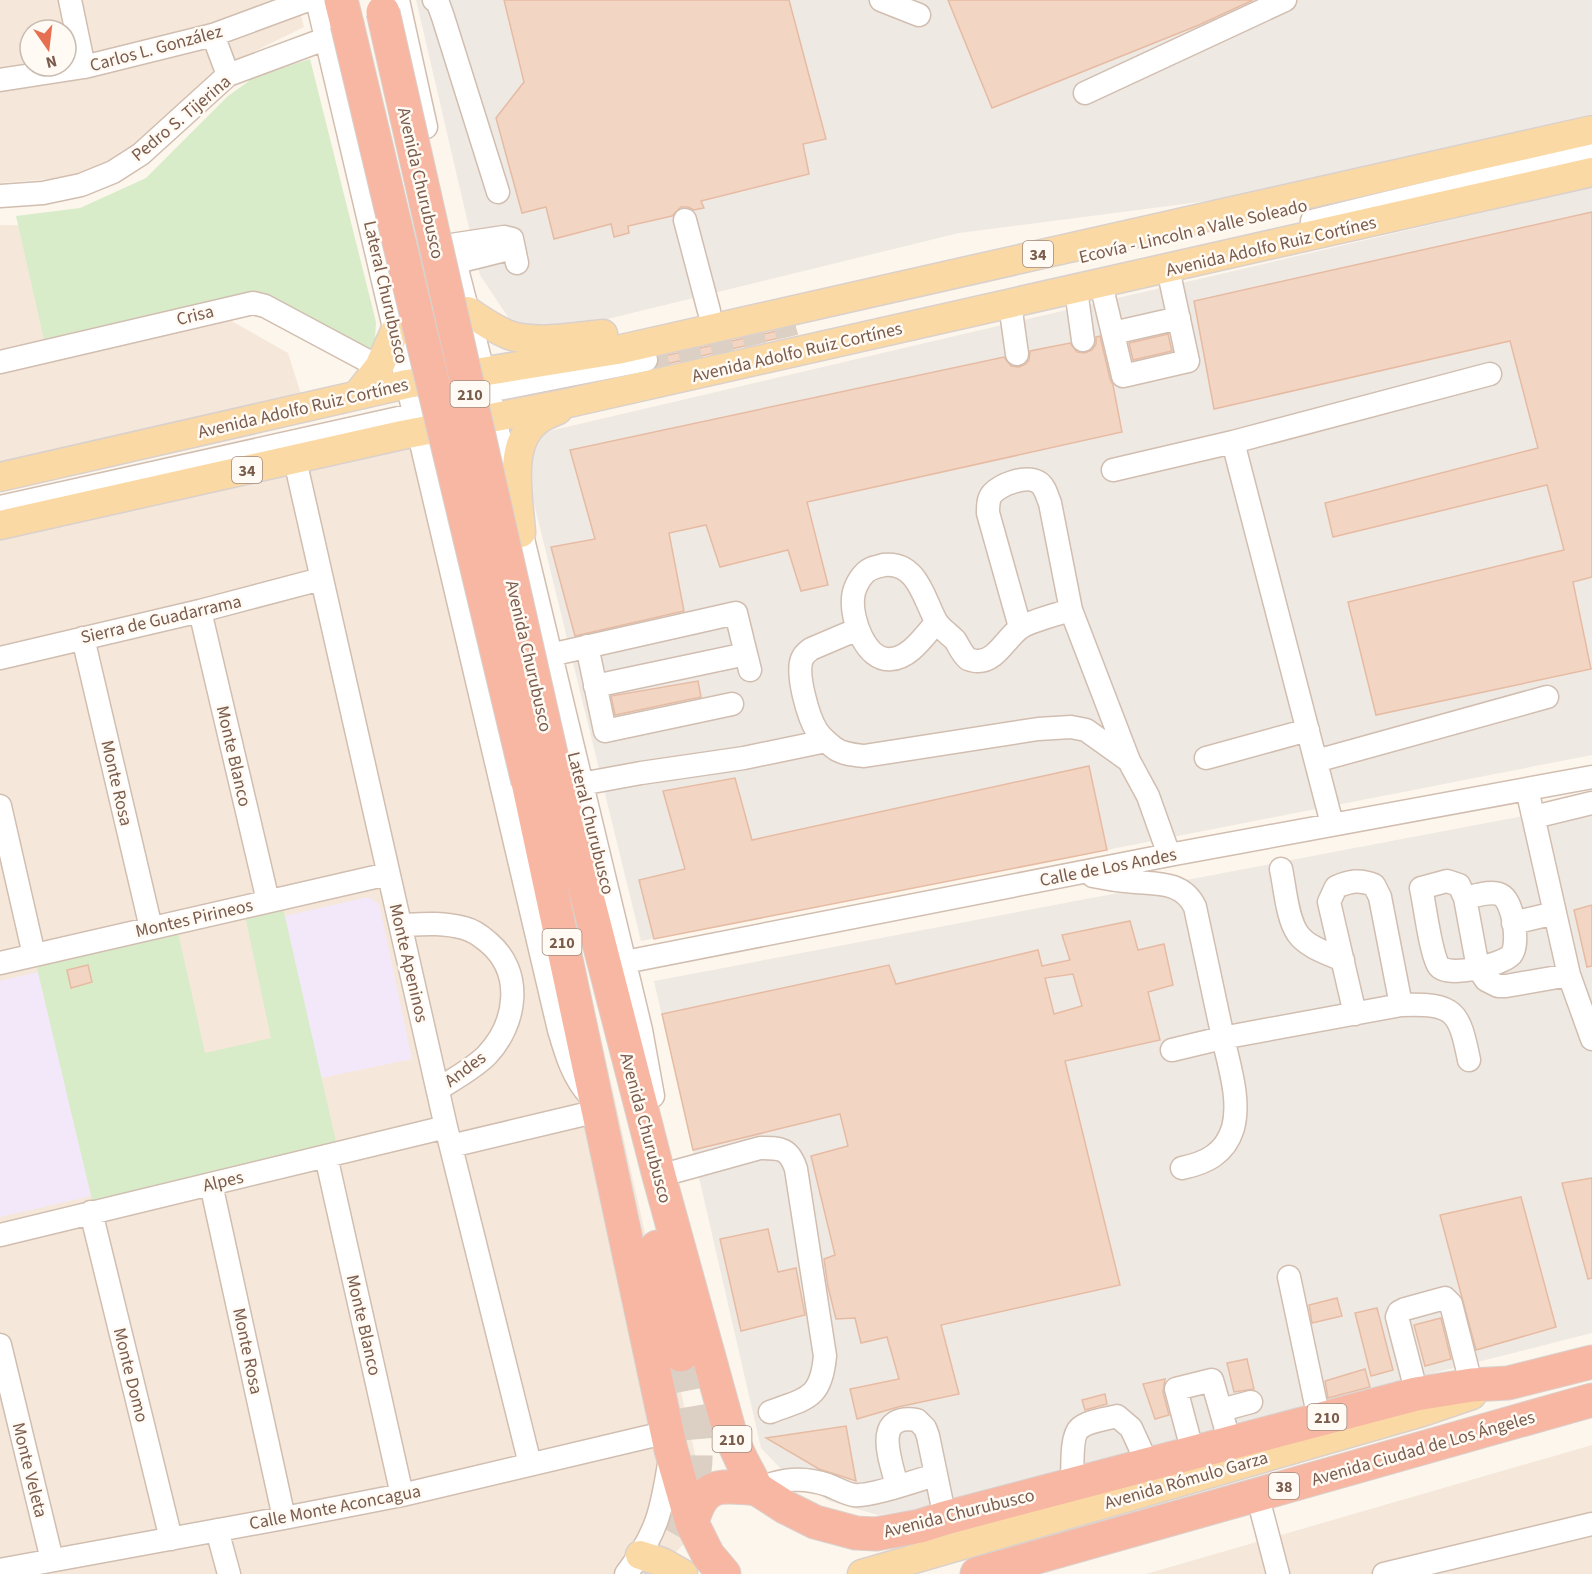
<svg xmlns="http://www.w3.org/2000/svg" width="1592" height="1574" font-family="'Source Sans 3',sans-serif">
<rect width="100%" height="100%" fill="#fdf6ec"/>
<!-- residential -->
<path fill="#f5e8da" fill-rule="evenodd" d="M 0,0 L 297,0 L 304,27 L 213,72 L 158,130 L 118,160 L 75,177 L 0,183 ZM 30,30 L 66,30 L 66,66 L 30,66 Z
M 0,225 L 64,226 L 288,353 L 301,394 L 0,464 Z
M 459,410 L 709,1516 L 656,1574 L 0,1574 L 0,514 Z
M 1592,1445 L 1592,1574 L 1146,1574 Z"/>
<!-- industrial -->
<path fill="#efe9e4" d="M 416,0 L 1592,0 L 1592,114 L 1223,199 L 959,233 L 583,325 L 512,323 L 480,275 Z
M 1592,187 L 1592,755 L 641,941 L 531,491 L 532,455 L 545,432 Z
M 1592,803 L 1592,1333 L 1370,1389 L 925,1508 L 878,1515 L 829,1501 L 780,1468 L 761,1448 L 654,981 Z"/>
<!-- education -->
<path fill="#f3e8fa" d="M 368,897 L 379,904 L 412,1059 L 321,1078 L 285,916 Z
M 38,972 L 91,1196 L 0,1217 L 0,981 Z"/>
<!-- green -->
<path fill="#d8ecc9" d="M 310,59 L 376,322 L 374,355 L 264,297 L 44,340 L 16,216 L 80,208 L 146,178 L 228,96 L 256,76 Z
M 283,908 L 337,1146 L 93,1204 L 36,964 L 178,932 L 205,1053 L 271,1038 L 245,916 Z"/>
<!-- building -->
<path fill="#f3d5c3" stroke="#e6bba3" stroke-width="1.5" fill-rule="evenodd" d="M 504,0 L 789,0 L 826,139 L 803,144 L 809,174 L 701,201 L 704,208 L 694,210 L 688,207 L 681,207 L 672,216 L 628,226 L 629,233 L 614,237 L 611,224 L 554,239 L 546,207 L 522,213 L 496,118 L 524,82 Z
M 948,0 L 1253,0 L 1199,25 L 992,108 Z
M 1592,212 L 1592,577 L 1573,582 L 1591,669 L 1376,715 L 1348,602 L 1564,550 L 1547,485 L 1333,537 L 1325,503 L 1538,448 L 1510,341 L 1214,409 L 1194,301 Z
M 795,327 L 797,334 L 658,366 L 659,357 Z
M 1168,334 L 1172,351 L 1133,360 L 1129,343 Z
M 1100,336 L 1110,379 L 1113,385 L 1122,432 L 807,502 L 828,585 L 801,591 L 788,550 L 720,567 L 706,525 L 669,533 L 684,611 L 575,636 L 551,547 L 595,539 L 570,450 L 1004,357 L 1011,366 L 1019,367 L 1026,364 L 1029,360 L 1030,351 L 1070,343 L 1077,352 L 1085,353 L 1092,350 L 1096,344 L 1096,337 Z
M 698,681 L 701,697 L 615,715 L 611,696 Z
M 1089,766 L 1107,850 L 654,939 L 639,880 L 685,869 L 663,791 L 735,778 L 752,840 Z
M 1592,905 L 1592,966 L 1587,967 L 1574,910 Z
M 1130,921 L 1138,950 L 1164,944 L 1173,985 L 1148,992 L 1160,1040 L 1065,1061 L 1120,1285 L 941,1325 L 959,1394 L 898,1407 L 857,1419 L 850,1389 L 899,1379 L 887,1337 L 861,1343 L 855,1318 L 836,1319 L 828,1287 L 824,1259 L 835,1255 L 811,1156 L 848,1146 L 840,1114 L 693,1150 L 662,1014 L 889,965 L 896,984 L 1038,950 L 1042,966 L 1070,960 L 1062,935 ZM 1073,974 L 1082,1006 L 1054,1014 L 1045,978 Z
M 88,965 L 92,982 L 71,988 L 67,970 Z
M 1592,1178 L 1592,1278 L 1588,1279 L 1562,1183 Z
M 1521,1197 L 1556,1327 L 1476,1350 L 1440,1215 Z
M 768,1229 L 778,1272 L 796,1268 L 805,1315 L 741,1331 L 720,1239 Z
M 1337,1298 L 1342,1316 L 1312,1323 L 1309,1305 Z
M 1377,1308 L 1393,1370 L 1371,1376 L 1355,1313 Z
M 1441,1318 L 1451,1359 L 1425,1366 L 1414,1325 Z
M 1247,1359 L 1254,1389 L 1234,1392 L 1227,1363 Z
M 1365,1369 L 1370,1387 L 1328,1398 L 1325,1381 Z
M 1165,1379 L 1163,1392 L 1169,1415 L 1155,1419 L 1143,1384 Z
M 1105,1394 L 1107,1404 L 1085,1410 L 1082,1400 Z
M 846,1426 L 856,1481 L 819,1469 L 766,1438 Z"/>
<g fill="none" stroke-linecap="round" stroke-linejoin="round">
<!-- minor-tunnel -->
<path stroke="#dcd0c4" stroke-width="22" stroke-dasharray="22 11" stroke-linecap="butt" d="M 646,360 L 795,324"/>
<!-- highway-tunnel -->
<path stroke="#dcd0c4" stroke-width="33" stroke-dasharray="33 16" stroke-linecap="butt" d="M 645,1574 C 665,1543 689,1507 695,1470 C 700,1441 687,1385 681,1355"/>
<defs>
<path id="minor" d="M 70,0 L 84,67
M 317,0 L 559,1030 C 566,1054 573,1078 590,1096
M 398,0 L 426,127
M 434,0 L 438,3 L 443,17 L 498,192
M 881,0 L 919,15
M 213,35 L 228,75
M 0,80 L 84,67 L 213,35 L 308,0
M 1085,93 L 1285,0
M 0,196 L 43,193 L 81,185 L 113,172 L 141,154 L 228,75 L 325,39
M 685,220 L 709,311
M 1312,221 L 1592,153
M 388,260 L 451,245 L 504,237 L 512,239 L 517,263
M 456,265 L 492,406 L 511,486
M 393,278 L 509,249
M 1101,284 L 1123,376 L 1188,361 L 1168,269
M 1076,290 L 1083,340
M 1010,304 L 1017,354
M 1113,333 L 1179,318
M 0,362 L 253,303 L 265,306 L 379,367
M 474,392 L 489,391 L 646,360
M 1233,442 L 1332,824
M 295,460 L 446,1127 L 530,1464
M 1113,470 L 1233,442 L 1490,374
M 0,507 L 426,412
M 518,518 L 641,1030 L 653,1096
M 200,611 L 268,901
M 936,623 C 924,636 910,658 891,659 C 866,662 851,619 853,599 C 853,591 858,580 864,574 C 869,568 876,567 884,565 C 917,561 924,599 936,621 C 940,628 949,634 955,640 C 959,646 962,654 968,659 C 971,660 974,661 977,661 C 996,662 1006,638 1020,628 C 1030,621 1058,614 1071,610
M 1020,627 L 988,513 C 988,506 988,499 992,494 C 1001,484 1026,475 1038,482 C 1045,486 1047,496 1050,503 L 1071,610 L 1129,761 L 1148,796 L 1169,855
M 858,629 L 811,649 C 807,652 804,654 802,659 C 796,674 808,717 817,731 C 821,737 828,743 833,747 C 841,754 854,755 864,756 L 1038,729 L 1071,727 L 1086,730 L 1128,760
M 83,638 L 151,928
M 587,646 L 605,731 L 732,704
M 550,655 L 736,613 L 746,654
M 0,658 L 200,611 L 321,579
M 595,686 L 746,654 L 750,670
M 1206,758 L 1308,730
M 1316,761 L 1547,697
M 581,784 L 641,773 L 744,758 L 826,741
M 1527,789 L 1569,975 L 1592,1039
M 0,806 L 34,955
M 1534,817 L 1592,803
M 1281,869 C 1285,887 1287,919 1298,934 C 1307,947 1329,954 1343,960
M 1093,876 C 1107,879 1121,881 1135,882 C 1159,884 1183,882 1195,907 C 1204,949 1213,991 1222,1033 C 1228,1063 1241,1098 1233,1128 C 1225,1154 1206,1163 1182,1168
M 1465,898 C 1475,896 1491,890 1501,895 C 1513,901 1520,944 1511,955 C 1502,965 1446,979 1438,965 C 1430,950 1425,906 1421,888 L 1447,881 L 1459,885 L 1465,898 L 1478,968 L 1486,980 L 1498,986 L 1506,986 L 1569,975
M 1513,923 L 1555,913
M 401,925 C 422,924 443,922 464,928 C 472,930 481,936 488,942 C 524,972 517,1023 487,1055 C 473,1069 454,1079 438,1089
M 625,962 L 1169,855 L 1592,777
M 0,963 L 388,874
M 1355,1014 L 1329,902 L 1336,887 C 1350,881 1360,879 1374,885 L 1380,897 L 1401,1005
M 1172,1050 L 1222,1038 L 1401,1005 C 1455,1003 1459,1011 1469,1060
M 451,1146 L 598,1111
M 326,1156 L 402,1495
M 659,1176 L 760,1148 C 781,1148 789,1148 796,1169 L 825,1356 C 821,1399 807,1398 770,1412
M 211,1184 L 284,1518
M 91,1212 L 171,1539
M 0,1235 L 446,1127
M 1289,1277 L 1319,1419
M 0,1345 L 52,1560
M 1420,1406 L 1397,1317 L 1399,1312 L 1405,1309 L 1445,1298 L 1451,1304 L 1474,1395
M 1221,1410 L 1251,1402
M 1193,1453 L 1176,1389 L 1212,1380 L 1230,1443
M 1072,1485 C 1073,1472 1070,1436 1080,1428 C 1088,1421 1106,1419 1117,1416 L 1131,1428 L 1148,1465
M 897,1486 C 891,1461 871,1413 917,1420 L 925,1428 L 928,1436 L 945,1518
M 757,1489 C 782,1479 802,1476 828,1485 C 836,1488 846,1494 854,1495 C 870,1497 918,1480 935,1475
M 1257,1494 L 1278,1574
M 217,1530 L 229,1574
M 0,1570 L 284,1518 L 402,1495 L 668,1432
M 626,1574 C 658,1533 662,1508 670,1458
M 1384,1574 L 1592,1524"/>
<path id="major" d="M 468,311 C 482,321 494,329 509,335 C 533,344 578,337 603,334
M 357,395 L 379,367 L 395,331
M 0,477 L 407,384 L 617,350 L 1592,130
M 0,525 L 402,435 L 573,402 L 1592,172
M 521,533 C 519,497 505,441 541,418 C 546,415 553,412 558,410
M 640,1555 L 662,1562 L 683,1574
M 862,1574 L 1422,1412 L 1472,1395"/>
<path id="highway" d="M 341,0 L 347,24
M 556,776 L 659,1176 L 731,1437 L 742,1461 L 757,1489 L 785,1507 L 815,1522 L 856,1533 L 876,1534 L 920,1526 L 945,1518 L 1416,1394 L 1472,1385 L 1508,1383 L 1592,1362
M 528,782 L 671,1450 L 692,1523 L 708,1555 L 724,1574
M 657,1247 L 681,1355
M 692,1523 C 703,1482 719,1485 757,1489
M 977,1574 L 1592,1400"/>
</defs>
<!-- minor casing -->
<use href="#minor" stroke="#d1beb0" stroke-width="25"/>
<!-- major casing -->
<use href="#major" stroke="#dad1cd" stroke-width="31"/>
<!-- highway casing -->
<use href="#highway" stroke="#dad1cd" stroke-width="35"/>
<!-- minor -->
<use href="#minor" stroke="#fff" stroke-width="22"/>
<!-- major -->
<use href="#major" stroke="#fbd9a5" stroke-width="28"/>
<!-- highway -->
<use href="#highway" stroke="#f7b7a3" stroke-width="33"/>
<defs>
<path id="highway-bridge" d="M 383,12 L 556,776
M 347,24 L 528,782"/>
</defs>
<!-- highway-bridge casing -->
<use href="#highway-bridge" stroke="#dad1cd" stroke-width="35" stroke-linecap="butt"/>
<!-- highway-bridge -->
<use href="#highway-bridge" stroke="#f7b7a3" stroke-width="33"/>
</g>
<g text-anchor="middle" stroke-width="5" stroke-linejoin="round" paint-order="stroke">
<!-- shield labels -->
<g fill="#fffaf3" stroke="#a28b7f" stroke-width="1.5">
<rect x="1023" y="241" width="30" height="26" rx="4.5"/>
<rect x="450.5" y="381" width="39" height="26" rx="4.5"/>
<rect x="232" y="457" width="30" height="26" rx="4.5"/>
<rect x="542.5" y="929" width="39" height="26" rx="4.5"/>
<rect x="1307.5" y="1404" width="39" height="26" rx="4.5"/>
<rect x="712.5" y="1426" width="39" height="26" rx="4.5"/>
<rect x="1269" y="1473" width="30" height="26" rx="4.5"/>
</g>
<g font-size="16" font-weight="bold" fill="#7a5c4d">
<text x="1038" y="260">34</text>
<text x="470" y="400">210</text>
<text x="247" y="476">34</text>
<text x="562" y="948">210</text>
<text x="1327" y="1423">210</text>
<text x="732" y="1445">210</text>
<text x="1284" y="1492">38</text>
</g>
<!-- street labels -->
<g font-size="18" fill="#7a5c4d" stroke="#fffaf3">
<text transform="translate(156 48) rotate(-15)" y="6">Carlos L. González</text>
<text transform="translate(181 118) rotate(-40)" y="6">Pedro S. Tijerina</text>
<text transform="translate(421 183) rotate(77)" y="6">Avenida Churubusco</text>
<text transform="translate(1193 231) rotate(-13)" y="6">Ecovía - Lincoln a Valle Soleado</text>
<text transform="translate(1271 246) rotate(-13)" y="6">Avenida Adolfo Ruiz Cortínes</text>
<text transform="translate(386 292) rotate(77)" y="6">Lateral Churubusco</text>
<text transform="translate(195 315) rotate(-14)" y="6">Crisa</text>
<text transform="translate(797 352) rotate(-13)" y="6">Avenida Adolfo Ruiz Cortínes</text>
<text transform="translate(303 408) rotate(-13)" y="6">Avenida Adolfo Ruiz Cortínes</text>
<text transform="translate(161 619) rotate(-13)" y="6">Sierra de Guadarrama</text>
<text transform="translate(529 656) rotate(77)" y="6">Avenida Churubusco</text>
<text transform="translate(234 756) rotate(77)" y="6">Monte Blanco</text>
<text transform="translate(117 783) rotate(77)" y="6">Monte Rosa</text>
<text transform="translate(591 823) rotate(76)" y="6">Lateral Churubusco</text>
<text transform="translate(1108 867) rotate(-11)" y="6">Calle de Los Andes</text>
<text transform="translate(194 918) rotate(-13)" y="6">Montes Pirineos</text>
<text transform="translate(409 963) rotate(77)" y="6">Monte Apeninos</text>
<text transform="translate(465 1069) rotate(-37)" y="6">Andes</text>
<text transform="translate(646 1128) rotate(75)" y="6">Avenida Churubusco</text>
<text transform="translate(223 1181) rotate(-13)" y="6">Alpes</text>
<text transform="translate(364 1325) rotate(77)" y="6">Monte Blanco</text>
<text transform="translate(248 1351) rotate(78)" y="6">Monte Rosa</text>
<text transform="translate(131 1375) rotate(76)" y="6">Monte Domo</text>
<text transform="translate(1423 1448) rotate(-16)" y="6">Avenida Ciudad de Los Ángeles</text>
<text transform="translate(30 1470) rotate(76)" y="6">Monte Veleta</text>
<text transform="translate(1186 1480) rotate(-16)" y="6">Avenida Rómulo Garza</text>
<text transform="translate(335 1507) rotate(-11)" y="6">Calle Monte Aconcagua</text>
<text transform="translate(959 1513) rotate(-14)" y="6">Avenida Churubusco</text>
</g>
</g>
<!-- north arrow -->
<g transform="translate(48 48) rotate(166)"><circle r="28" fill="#fffaf3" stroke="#cabbb1" stroke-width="1.5"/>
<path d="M0-4.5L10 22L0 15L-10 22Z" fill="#e76f51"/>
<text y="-9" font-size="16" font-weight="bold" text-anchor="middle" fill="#7a5c4d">N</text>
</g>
</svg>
